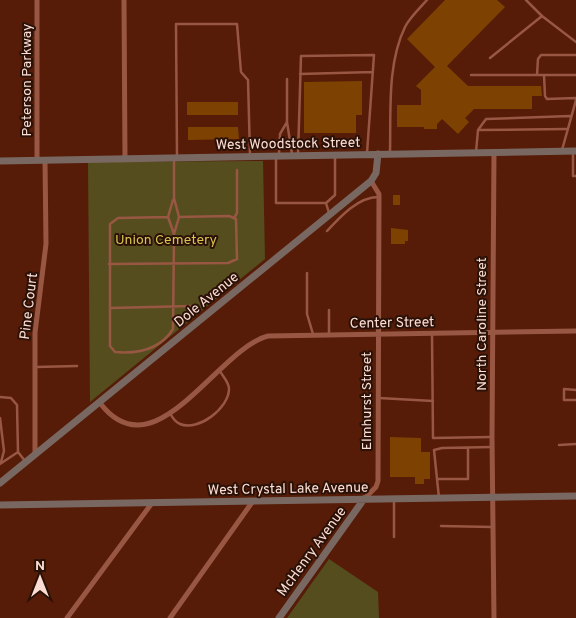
<svg xmlns="http://www.w3.org/2000/svg" width="576" height="618" font-family="Overpass,sans-serif">
<rect width="100%" height="100%" fill="#561c07"/>
<!-- green -->
<path fill="#564d1f" d="M 263,161 L 265,259 L 90,402 L 88,162 Z
M 329,559 L 378,592 L 379,618 L 287,618 Z"/>
<!-- building -->
<path fill="#7d4202" d="M 445,0 L 497,0 L 505,7 L 447,66 L 468,86 L 541,86 L 542,96 L 532,96 L 532,109 L 474,109 L 465,118 L 469,122 L 458,134 L 442,119 L 437,124 L 437,129 L 424,129 L 424,127 L 397,127 L 397,105 L 421,105 L 421,90 L 416,86 L 435,67 L 407,39 Z
M 362,81 L 362,115 L 356,115 L 356,133 L 304,133 L 304,82 Z
M 187,102 L 238,102 L 238,115 L 187,115 Z
M 188,127 L 238,127 L 239,139 L 188,140 Z
M 393,195 L 400,195 L 400,205 L 393,205 Z
M 391,228 L 408,230 L 408,241 L 405,241 L 405,244 L 391,244 Z
M 390,437 L 421,438 L 421,452 L 430,452 L 430,479 L 424,479 L 424,484 L 415,484 L 415,477 L 390,477 Z"/>
<g fill="none" stroke-linecap="round" stroke-linejoin="round">
<!-- lane -->
<path stroke="#985743" stroke-width="2.5" d="M 526,0 L 542,16
M 490,58 L 542,16 L 576,42
M 300,74 L 373,72
M 471,75 L 576,75
M 537,75 L 538,59 L 541,55 L 576,55
M 544,75 L 545,96 L 547,99 L 576,98
M 287,79 L 287,122
M 478,130 L 486,119 L 570,116
M 562,150 L 576,100
M 390,152 C 391,112 387,64 405,27 C 410,17 420,8 427,0
M 476,152 L 478,130 L 566,129
M 573,152 L 573,176 L 576,176
M 279,155 L 280,134 L 287,122 L 292,154
M 298,155 L 301,56 L 374,55 L 367,153
M 177,156 L 176,24 L 237,24 L 241,72 L 248,80 L 250,155
M 276,157 L 276,203 L 326,203 L 329,213
M 173,200 L 168,217 L 174,234
M 326,203 L 335,195 L 335,156
M 168,217 L 118,218 L 110,224 L 110,346 L 115,352 C 138,354 160,350 173,329 L 174,234 L 179,217 L 174,198 L 174,160
M 234,218 L 237,213 L 237,170
M 327,231 C 340,217 358,197 378,197
M 109,264 L 228,263 L 237,259 L 236,219 L 229,216 L 179,217
M 307,273 L 307,314 L 313,334
M 110,308 L 193,306
M 432,333 L 433,438 L 492,437
M 329,335 L 329,310
M 36,367 L 77,366
M 576,390 L 564,389 L 564,400 L 576,400
M 0,397 L 11,398 L 17,405 L 18,452 L 25,461
M 379,398 L 433,401
M 170,413 C 172,417 175,422 180,424 C 198,432 229,408 229,389 C 229,382 223,377 220,371
M 0,418 L 4,451 L 1,462
M 559,445 L 576,444
M 0,464 L 18,452
M 438,479 L 468,479 L 468,448
M 439,498 L 434,450 L 442,448 L 492,447
M 441,526 L 492,527
M 394,537 L 394,500"/>
<!-- street -->
<path stroke="#985743" stroke-width="5" d="M 37,0 L 37,160
M 124,0 L 125,159
M 100,403 C 155,475 217,349 268,336 L 576,331
M 35,455 L 35,333 L 46,244 L 45,160
M 364,499 L 376,487 L 378,481 L 379,194 L 371,181
M 67,618 L 152,503
M 170,618 L 253,501
M 494,618 L 492,437 L 494,152"/>
<!-- secondary -->
<path stroke="#796862" stroke-width="7" d="M 0,161 L 576,151
M 0,483 L 371,181 L 376,173 L 378,154
M 0,505 L 576,496
M 279,618 L 364,499"/>
</g>
<g text-anchor="middle" stroke-width="4" stroke-linejoin="round" paint-order="stroke">
<!-- street labels -->
<g font-size="14" fill="#fbddd3" stroke="#2a1108">
<text transform="translate(26 80) rotate(-90)" y="5">Peterson Parkway</text>
<text transform="translate(288 143) rotate(-1)" y="5">West Woodstock Street</text>
<text transform="translate(206 299) rotate(-39)" y="5">Dole Avenue</text>
<text transform="translate(28 306) rotate(-83)" y="5">Pine Court</text>
<text transform="translate(392 322) rotate(-1)" y="5">Center Street</text>
<text transform="translate(481 324) rotate(-90)" y="5">North Caroline Street</text>
<text transform="translate(366 401) rotate(-90)" y="5">Elmhurst Street</text>
<text transform="translate(288 488) rotate(-1)" y="5">West Crystal Lake Avenue</text>
<text transform="translate(311 551) rotate(-54)" y="5">McHenry Avenue</text>
</g>
<!-- park labels -->
<g font-size="14" fill="#d9c351" stroke="#2a1108">
<text x="166" y="244">Union Cemetery</text>
</g>
</g>
<!-- north arrow -->
<g transform="translate(40 578)" stroke="#2a1108" stroke-width="4" paint-order="stroke">
<path d="M0-4L9 19L0 12L-9 19Z" fill="#fbddd3"/>
<text y="-8" font-size="14" font-weight="bold" text-anchor="middle" fill="#fbddd3">N</text>
</g>
</svg>
